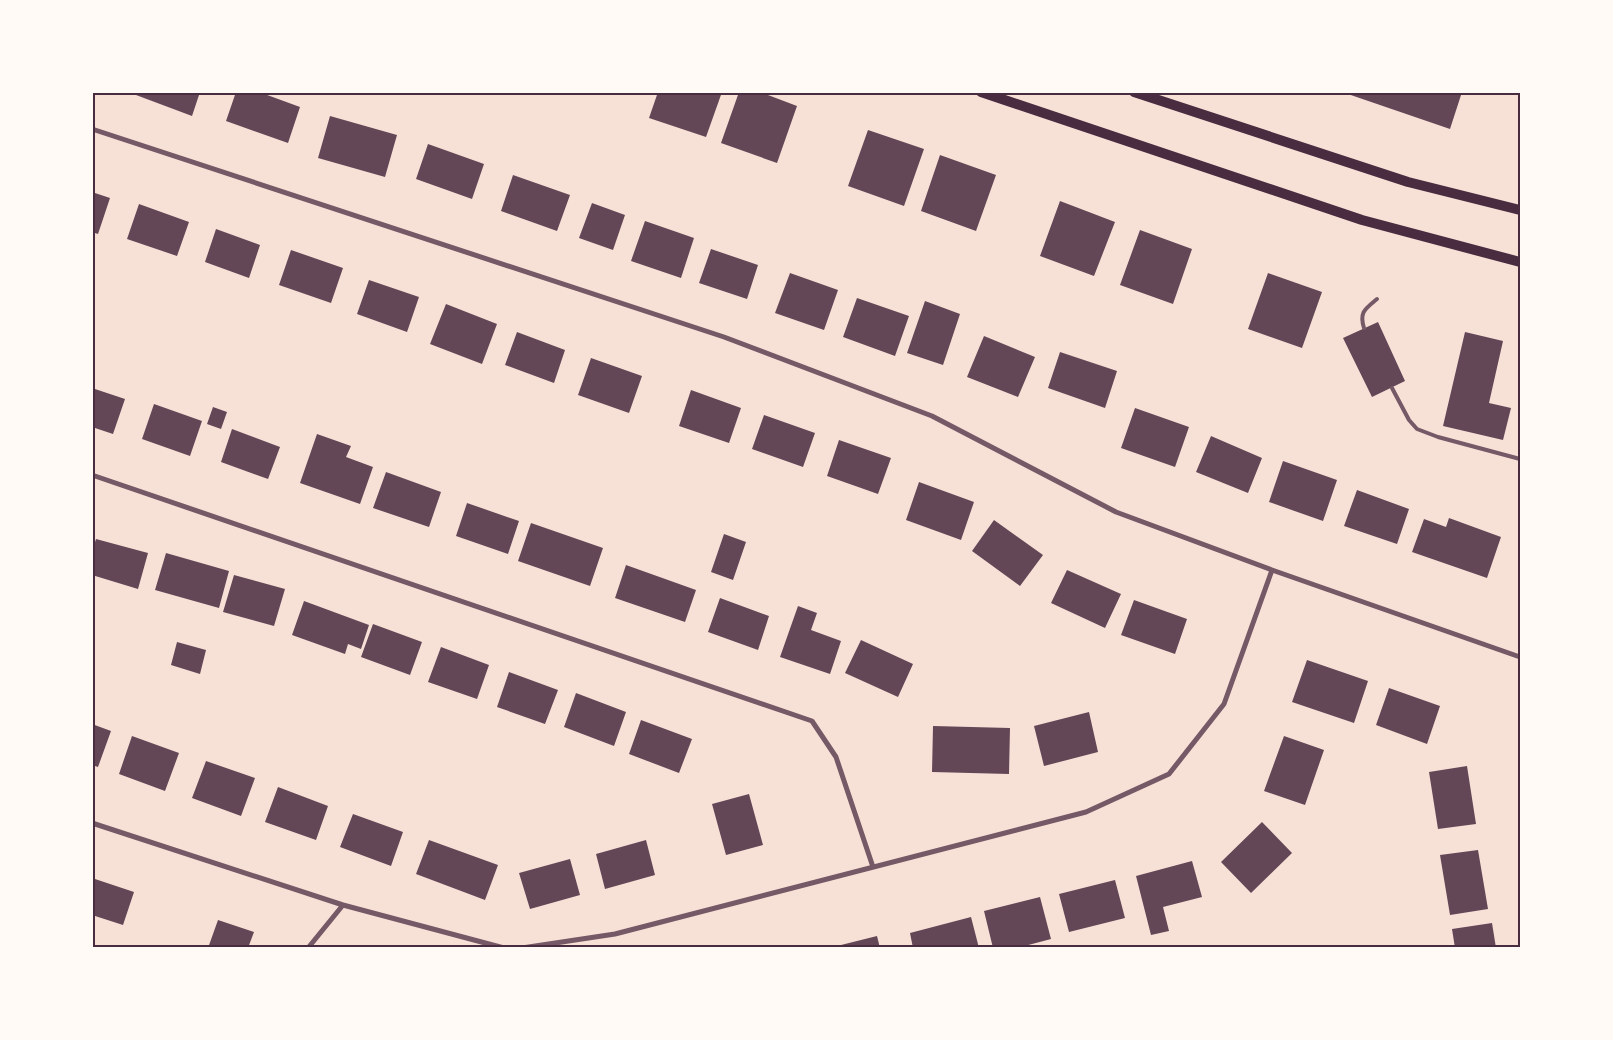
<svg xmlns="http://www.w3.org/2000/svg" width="1613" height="1040" font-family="Manrope,sans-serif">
<rect width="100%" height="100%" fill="#f7e1d7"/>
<!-- building -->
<path fill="#644757" d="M 128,92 L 200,92 L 192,116 Z
M 236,92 L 259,92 L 300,107 L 288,143 L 226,121 Z
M 658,92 L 722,92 L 706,137 L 649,118 Z
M 739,92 L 760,92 L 797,106 L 777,163 L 721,143 Z
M 1342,92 L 1462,92 L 1450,129 Z
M 330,116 L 397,135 L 385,177 L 318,158 Z
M 868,130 L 924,149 L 904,206 L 848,186 Z
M 428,144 L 484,164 L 472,199 L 416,179 Z
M 940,155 L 996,175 L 976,231 L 921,211 Z
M 513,175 L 570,195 L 557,231 L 501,211 Z
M 92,192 L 110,198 L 98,234 L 92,232 Z
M 1060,201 L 1115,222 L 1094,276 L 1040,256 Z
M 592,203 L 625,215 L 613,250 L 579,238 Z
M 139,204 L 189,222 L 177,256 L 127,239 Z
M 645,221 L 694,238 L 681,278 L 631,261 Z
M 216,229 L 260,245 L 249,278 L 205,262 Z
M 1140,230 L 1192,249 L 1173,304 L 1120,285 Z
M 711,249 L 758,265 L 747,299 L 699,283 Z
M 291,250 L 343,268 L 331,303 L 279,285 Z
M 790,273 L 838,290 L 824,330 L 775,313 Z
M 1268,273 L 1322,292 L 1302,348 L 1248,329 Z
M 369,280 L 419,297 L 407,332 L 357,314 Z
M 857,298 L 909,316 L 895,356 L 843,337 Z
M 925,301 L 960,314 L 943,365 L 907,353 Z
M 446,304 L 497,324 L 482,364 L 430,344 Z
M 1378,322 L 1405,381 L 1372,397 L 1343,338 Z
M 517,332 L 565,350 L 554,383 L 505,365 Z
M 1465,332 L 1503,341 L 1489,403 L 1511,408 L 1503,440 L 1443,426 Z
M 984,336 L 1035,357 L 1018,397 L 967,377 Z
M 1060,352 L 1117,371 L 1105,408 L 1048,388 Z
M 591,358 L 642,376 L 629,413 L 578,395 Z
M 92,388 L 125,399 L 113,434 L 92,427 Z
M 691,390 L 741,408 L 729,443 L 679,426 Z
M 154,404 L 202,421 L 190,456 L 142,439 Z
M 213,407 L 227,412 L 221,429 L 207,424 Z
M 1135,408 L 1189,427 L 1175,467 L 1121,448 Z
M 764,415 L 815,433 L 803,467 L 752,449 Z
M 232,429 L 280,447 L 268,479 L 221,462 Z
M 317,434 L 351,446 L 346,457 L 373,467 L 360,504 L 300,483 Z
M 1211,436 L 1262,458 L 1248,493 L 1196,472 Z
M 839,440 L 891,458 L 878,494 L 827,476 Z
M 1283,461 L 1337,480 L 1323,521 L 1269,502 Z
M 386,472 L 441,492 L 429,527 L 373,508 Z
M 919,482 L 974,502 L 961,540 L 906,520 Z
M 1357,490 L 1409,509 L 1397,544 L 1344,526 Z
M 467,503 L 519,521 L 508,554 L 456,536 Z
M 1449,518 L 1501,537 L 1487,578 L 1412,552 L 1424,519 L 1446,527 Z
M 994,520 L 1043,555 L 1020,586 L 972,551 Z
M 531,523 L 603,548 L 590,586 L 518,561 Z
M 724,534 L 746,542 L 733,580 L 711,572 Z
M 96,539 L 148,553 L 138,589 L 92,575 L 92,552 Z
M 166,553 L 229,571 L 219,608 L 155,590 Z
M 626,565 L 696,590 L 685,622 L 615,598 Z
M 1067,570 L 1121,594 L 1105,628 L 1051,603 Z
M 234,575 L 285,589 L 274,626 L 223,612 Z
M 720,598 L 769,616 L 758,650 L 708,632 Z
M 1134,600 L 1187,619 L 1175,654 L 1121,635 Z
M 304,601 L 369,625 L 361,649 L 348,644 L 345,654 L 292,635 Z
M 798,606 L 817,613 L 811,630 L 841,641 L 830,674 L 780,657 Z
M 373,624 L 422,642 L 410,675 L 361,657 Z
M 861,640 L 913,664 L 898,697 L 845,673 Z
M 177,642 L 206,650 L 200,674 L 171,665 Z
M 441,647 L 489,665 L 477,699 L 428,682 Z
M 1307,660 L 1368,681 L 1354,723 L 1292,702 Z
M 509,672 L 558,690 L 545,724 L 497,707 Z
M 1389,688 L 1440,706 L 1427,744 L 1376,725 Z
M 576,693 L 626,712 L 614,746 L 564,727 Z
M 1089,712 L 1098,752 L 1044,766 L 1034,726 Z
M 641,720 L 692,739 L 679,773 L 629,754 Z
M 92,724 L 111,731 L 98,767 L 92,765 Z
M 933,726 L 1010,728 L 1009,774 L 932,772 Z
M 132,736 L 179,753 L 165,791 L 119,774 Z
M 1284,736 L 1324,750 L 1305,805 L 1264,791 Z
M 206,761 L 255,778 L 241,816 L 192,798 Z
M 1467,766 L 1476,824 L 1438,829 L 1429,772 Z
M 278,787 L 328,806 L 316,840 L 265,822 Z
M 749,794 L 763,845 L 726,855 L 712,804 Z
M 353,814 L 403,832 L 391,866 L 340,847 Z
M 1262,822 L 1292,853 L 1251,893 L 1221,862 Z
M 429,840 L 498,865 L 485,900 L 416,874 Z
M 646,840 L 655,875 L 605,889 L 596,854 Z
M 1478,850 L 1488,909 L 1450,915 L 1440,855 Z
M 570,859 L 580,895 L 530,909 L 519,873 Z
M 1192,861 L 1202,897 L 1163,907 L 1169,931 L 1151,935 L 1136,876 Z
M 92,878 L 134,892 L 123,925 L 92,915 Z
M 1115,880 L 1125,918 L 1069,932 L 1059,894 Z
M 1040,897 L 1051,939 L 1017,948 L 993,948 L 984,911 Z
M 971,917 L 979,948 L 913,948 L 910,933 Z
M 218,920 L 254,932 L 248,948 L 208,948 Z
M 1492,923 L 1496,948 L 1455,948 L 1452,929 Z
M 877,936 L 880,948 L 833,948 L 833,947 Z"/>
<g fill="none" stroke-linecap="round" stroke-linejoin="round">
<!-- service -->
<path stroke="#755966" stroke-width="4" d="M 1364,328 C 1359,312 1365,309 1377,299
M 1392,388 L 1409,420 L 1417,429 L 1438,437 L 1520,459"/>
<!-- minor -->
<path stroke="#755966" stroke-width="5" d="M 92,129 L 724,337 L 932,416 L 1116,512 L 1272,570 L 1520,657
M 92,475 L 812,721 L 836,757 L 873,867
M 92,823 L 343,905 L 504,948
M 308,948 L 343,905
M 522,948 L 615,934 L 1086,812 L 1169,774 L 1224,704 L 1272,570"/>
<!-- secondary -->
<path stroke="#4a2c40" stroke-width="10" d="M 981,92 L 1362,220 L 1520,262
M 1134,92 L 1408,182 L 1520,210"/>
</g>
<!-- border -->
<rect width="1613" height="1040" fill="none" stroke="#fffaf5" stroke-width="188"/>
<rect x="94" y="94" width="1425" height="852" fill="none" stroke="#4a2c40" stroke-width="2"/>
</svg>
